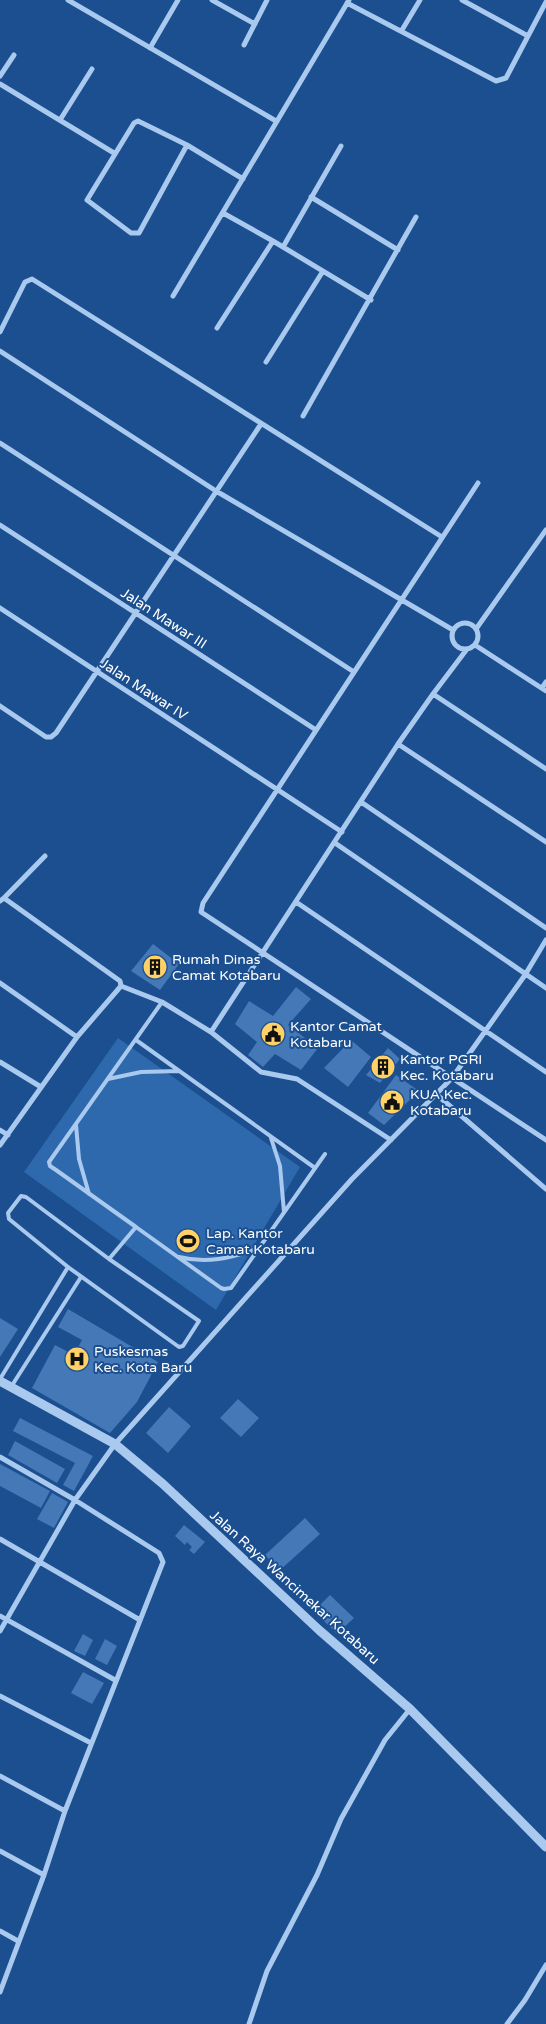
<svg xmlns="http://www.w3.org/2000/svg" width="546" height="2024" font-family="'Varela Round',sans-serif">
<rect width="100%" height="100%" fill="#1b4f8f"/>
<!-- green -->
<path fill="#2e69ad" d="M 118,1038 L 300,1167 L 216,1310 L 24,1172 Z"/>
<!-- building -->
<path fill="#4478b7" d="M 153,944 L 179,964 L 160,990 L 131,971 Z
M 296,987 L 311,999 L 288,1025 L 318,1048 L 301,1070 L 275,1054 L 263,1067 L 248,1055 L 257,1042 L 235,1024 L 249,1001 L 273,1016 Z
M 351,1040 L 371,1057 L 348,1087 L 324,1068 Z
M 388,1048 L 400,1059 L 380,1083 L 366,1075 Z
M 396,1075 L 419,1091 L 384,1125 L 368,1113 Z
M 68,1309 L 158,1362 L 137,1402 L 110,1433 L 32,1388 L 55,1345 L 74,1355 L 82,1340 L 58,1327 Z
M 0,1318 L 18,1329 L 0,1357 Z
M 238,1399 L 259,1418 L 241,1437 L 220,1418 Z
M 169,1407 L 191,1426 L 168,1453 L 146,1433 Z
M 20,1418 L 93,1456 L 74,1491 L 63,1485 L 75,1463 L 13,1431 Z
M 15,1441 L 65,1469 L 57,1483 L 8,1455 Z
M 0,1464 L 50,1491 L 41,1508 L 0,1486 Z
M 52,1493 L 68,1502 L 54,1528 L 37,1519 Z
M 305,1518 L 320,1534 L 279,1571 L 265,1555 Z
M 184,1525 L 205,1542 L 194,1554 L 189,1550 L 192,1547 L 187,1542 L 185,1545 L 175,1536 Z
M 330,1595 L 354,1618 L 337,1634 L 314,1611 Z
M 83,1634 L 93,1640 L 85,1656 L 74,1651 Z
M 105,1639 L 117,1646 L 107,1665 L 95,1659 Z
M 83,1672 L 104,1683 L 92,1704 L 71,1693 Z"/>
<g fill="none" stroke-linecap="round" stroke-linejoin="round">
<!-- service -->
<path stroke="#a9c9ee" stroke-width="4" d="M 136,1040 L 315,1168
M 108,1079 L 141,1072 L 179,1071
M 76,1125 L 79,1159 L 89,1194
M 271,1138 L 280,1166 L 284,1212
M 21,1196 L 26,1197 L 109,1259 L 199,1321 L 183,1346 L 179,1347 L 68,1267 L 9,1219 L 8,1213 Z
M 136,1227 L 221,1288 L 224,1289 L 231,1288 L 325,1154
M 179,1257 C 207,1264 230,1258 257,1249
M 109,1259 L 136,1227 L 56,1170 L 50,1166 L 49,1162 L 162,1002
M 0,1379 L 68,1267
M 11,1387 L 81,1277"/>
<!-- minor -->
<path stroke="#a9c9ee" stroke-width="5" d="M 68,0 L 276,121
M 212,0 L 255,24
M 462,0 L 528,36
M 347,3 L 496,81 L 506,78 L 546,2
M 402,30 L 420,0
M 244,45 L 267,0
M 150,48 L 178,0
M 0,76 L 14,55
M 0,84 L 114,153
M 60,120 L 92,69
M 187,145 L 139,233 L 131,233 L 87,200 L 134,123 L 138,121 L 187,145 L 243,179
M 311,197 L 398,250
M 223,213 L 273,241 L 371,300
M 283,247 L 341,146
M 173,296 L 349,0
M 217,328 L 273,241
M 0,332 L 25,282 L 32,279 L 442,537
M 0,351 L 216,491 L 453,630
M 266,362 L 323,271
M 303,416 L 416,217
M 0,443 L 354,672
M 478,483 L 203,903 L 201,912 L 546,1140
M 0,525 L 316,730
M 0,608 L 342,832
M452 636a13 13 0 1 1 26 0a13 13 0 1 1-26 0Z
M 476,629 L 546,530
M 475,645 L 546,691
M 542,688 L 546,682
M 433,694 L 546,769
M 0,706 L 46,737 L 51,737 L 56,733 L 261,424
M 398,744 L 546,842
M 361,802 L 546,928
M 335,843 L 546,988
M 4,898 L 45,856
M 0,901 L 4,898 L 120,981 L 121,986 L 77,1037 L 0,1145
M 296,902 L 546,1072
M 0,983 L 77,1037
M 121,986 L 162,1002 L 211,1032 L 261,1072 L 297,1079 L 391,1140
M 211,1032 L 398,744 L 433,694 L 467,649
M 0,1062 L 41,1087
M 436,1094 L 546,1189
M 0,1130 L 8,1135
M 0,1457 L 75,1500 L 159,1553 L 163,1562 L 65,1811 L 44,1875 L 0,1992
M 0,1539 L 140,1620
M 0,1616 L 115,1680
M 0,1631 L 75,1500 L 115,1444 L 352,1179 L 452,1078 L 525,975 L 546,940
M 0,1696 L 91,1743
M 0,1776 L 65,1811
M 0,1851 L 44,1875
M 0,1931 L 18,1941
M 249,2024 L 267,1971 L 317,1875 L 341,1819 L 385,1740 L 410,1709
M 507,2024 L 525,2000 L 546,1965"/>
<!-- tertiary -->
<path stroke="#a9c9ee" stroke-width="9" d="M 0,1381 L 115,1444 L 163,1484 L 319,1630 L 410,1709 L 546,1847"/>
</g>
<!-- icons -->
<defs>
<symbol id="building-disc" viewBox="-11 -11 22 22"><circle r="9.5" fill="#ffd166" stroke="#1b4f8f"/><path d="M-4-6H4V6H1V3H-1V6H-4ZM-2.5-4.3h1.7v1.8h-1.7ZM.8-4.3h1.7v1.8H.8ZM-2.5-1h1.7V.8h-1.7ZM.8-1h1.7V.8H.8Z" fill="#111"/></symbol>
<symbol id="civic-disc" viewBox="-11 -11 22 22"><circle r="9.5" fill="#ffd166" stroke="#1b4f8f"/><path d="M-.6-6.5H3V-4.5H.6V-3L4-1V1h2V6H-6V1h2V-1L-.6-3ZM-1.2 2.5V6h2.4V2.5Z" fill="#111"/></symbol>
<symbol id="stadium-disc" viewBox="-11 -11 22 22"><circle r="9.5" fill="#ffd166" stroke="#1b4f8f"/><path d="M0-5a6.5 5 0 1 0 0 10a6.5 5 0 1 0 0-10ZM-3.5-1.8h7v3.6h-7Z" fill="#111"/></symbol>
<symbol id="hospital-disc" viewBox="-11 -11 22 22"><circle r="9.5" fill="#ffd166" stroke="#1b4f8f"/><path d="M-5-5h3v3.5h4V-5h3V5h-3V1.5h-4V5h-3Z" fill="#111"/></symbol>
</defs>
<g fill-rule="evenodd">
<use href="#building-disc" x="141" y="953" width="28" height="28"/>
<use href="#civic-disc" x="259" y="1020" width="28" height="28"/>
<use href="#building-disc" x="369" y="1053" width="28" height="28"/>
<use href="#civic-disc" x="378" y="1088" width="28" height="28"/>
<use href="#stadium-disc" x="174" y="1227" width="28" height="28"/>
<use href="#hospital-disc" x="63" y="1345" width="28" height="28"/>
</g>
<g text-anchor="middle" stroke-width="4" stroke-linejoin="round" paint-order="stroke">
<!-- street labels -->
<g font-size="14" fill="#fff" stroke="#1b4f8f">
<text transform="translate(164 618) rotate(33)" y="5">Jalan Mawar III</text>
<text transform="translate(144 689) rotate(33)" y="5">Jalan Mawar IV</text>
<text transform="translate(295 1587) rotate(42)" y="5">Jalan Raya Wancimekar Kotabaru</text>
</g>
<!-- poi labels -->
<g font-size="14" fill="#fff" stroke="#1b4f8f" text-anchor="start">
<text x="172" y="964">Rumah Dinas<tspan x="172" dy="16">Camat Kotabaru</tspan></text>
<text x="290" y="1031">Kantor Camat<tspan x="290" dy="16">Kotabaru</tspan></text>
<text x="400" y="1064">Kantor PGRI<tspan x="400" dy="16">Kec. Kotabaru</tspan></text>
<text x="410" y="1099">KUA Kec.<tspan x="410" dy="16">Kotabaru</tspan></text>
<text x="206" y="1238">Lap. Kantor<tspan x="206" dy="16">Camat Kotabaru</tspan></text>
<text x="94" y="1356">Puskesmas<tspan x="94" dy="16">Kec. Kota Baru</tspan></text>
</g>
</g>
</svg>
